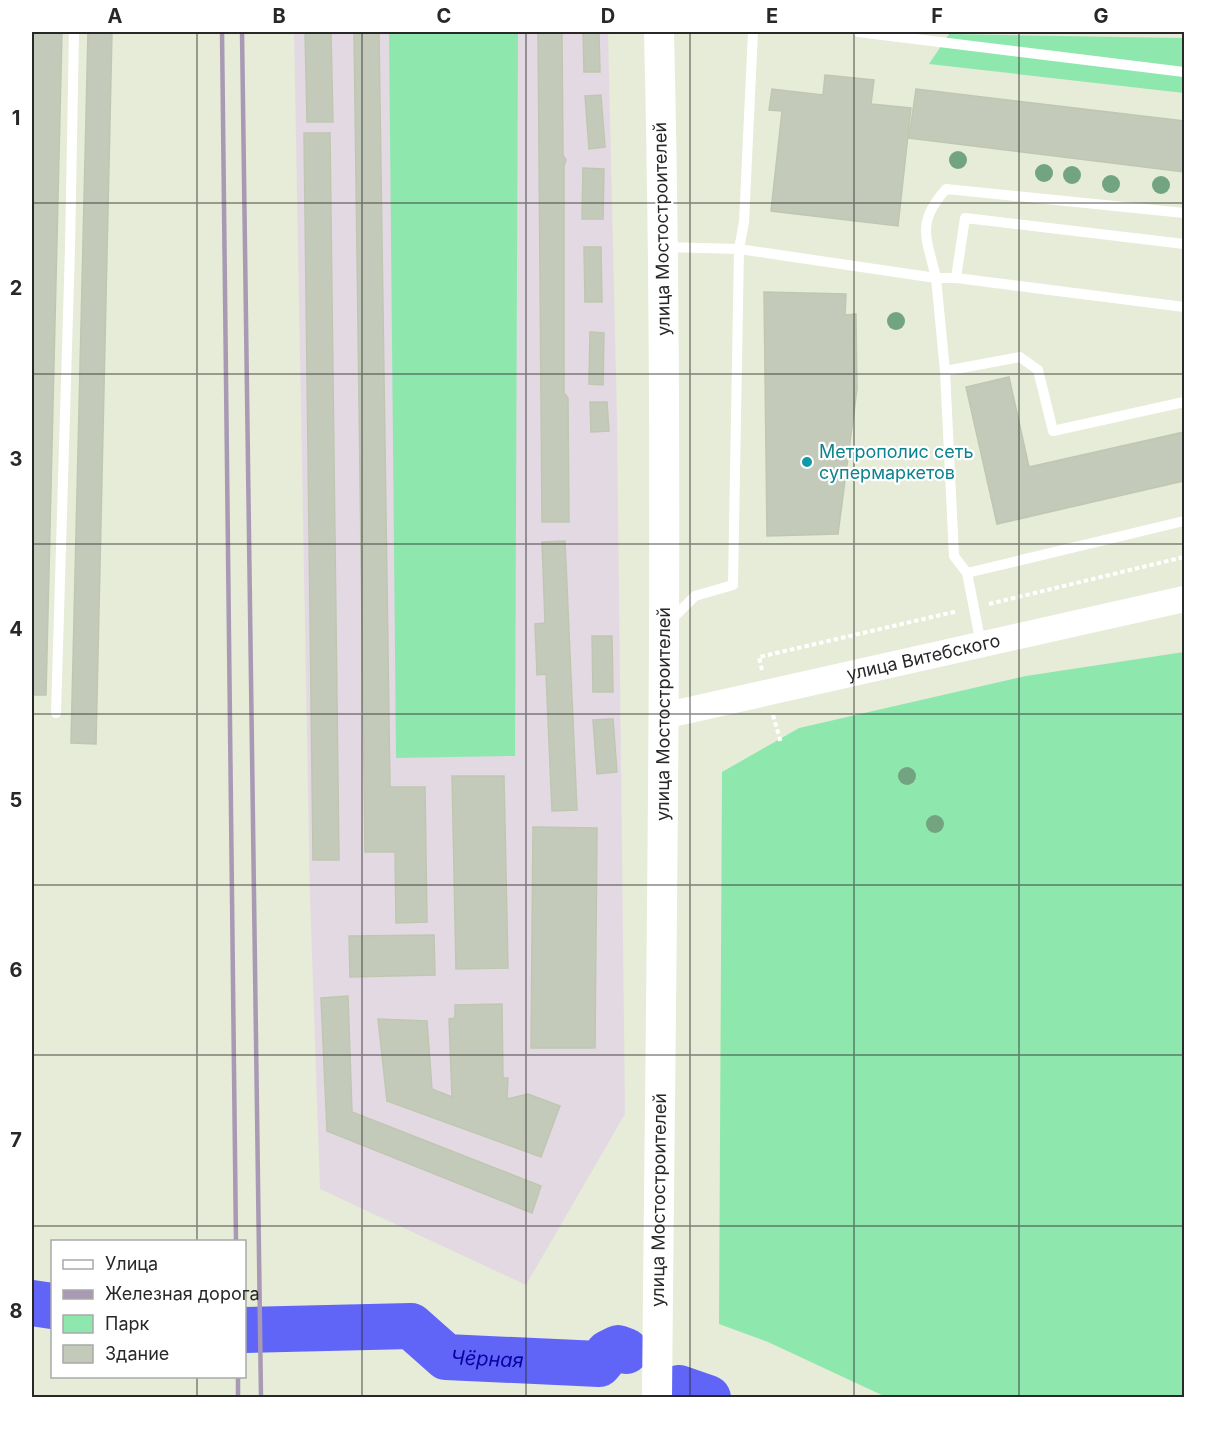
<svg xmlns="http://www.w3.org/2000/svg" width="1216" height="1429" font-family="Inter,sans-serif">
<rect width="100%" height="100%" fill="#e6ecd7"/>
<!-- industrial -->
<path fill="#e3d9e3" d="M 294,32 L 608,32 L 617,418 L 625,1114 L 526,1285 L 320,1189 L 310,897 Z"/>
<!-- green -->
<path fill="#8ee8ae" d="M 389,32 L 518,32 L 515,756 L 396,758 Z
M 949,34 L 1184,38 L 1184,93 L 929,64 Z
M 1184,652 L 1184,1397 L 886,1397 L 768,1342 L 719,1324 L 722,772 L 799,728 L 1026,676 Z"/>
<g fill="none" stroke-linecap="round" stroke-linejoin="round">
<!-- river -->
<g stroke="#6065f8" stroke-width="46">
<path d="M 32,1303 L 52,1306"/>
<path id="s1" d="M 244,1330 L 411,1326 L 446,1357 L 599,1364 L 608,1353 L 618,1348 L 626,1351"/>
<path d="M 679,1388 L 708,1398"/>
</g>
</g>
<!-- building -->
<path fill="#c4caba" stroke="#bfc7b1" stroke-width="1.5" d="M 33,32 L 62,32 L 46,695 L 32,695 L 32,100 Z
M 88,32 L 112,32 L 96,744 L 71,743 Z
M 305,32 L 331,32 L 333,122 L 307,122 Z
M 354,32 L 379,32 L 390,787 L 425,787 L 427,922 L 396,923 L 395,852 L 365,852 Z
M 538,32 L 562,32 L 563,155 L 566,160 L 564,166 L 564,393 L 568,398 L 569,522 L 542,522 Z
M 583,32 L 599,32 L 600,72 L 584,72 Z
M 825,75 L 874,80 L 871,104 L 911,108 L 898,226 L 771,211 L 782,111 L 769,110 L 772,89 L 823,95 Z
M 916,89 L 1184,121 L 1184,172 L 909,138 Z
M 601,95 L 605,147 L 589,149 L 585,96 Z
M 304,133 L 330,133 L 339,860 L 313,860 Z
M 583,168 L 604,169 L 603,219 L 582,219 Z
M 584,247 L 601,247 L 602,302 L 585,302 Z
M 764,292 L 846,294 L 845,315 L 856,314 L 857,389 L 838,534 L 767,536 Z
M 590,332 L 604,333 L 603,385 L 589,384 Z
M 1009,377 L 1029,467 L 1184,432 L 1184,481 L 997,524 L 966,387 Z
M 590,402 L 607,402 L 609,431 L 591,432 Z
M 565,541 L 577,810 L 552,811 L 546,674 L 537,675 L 535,624 L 545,623 L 542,542 Z
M 592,636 L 612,636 L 613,692 L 593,692 Z
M 613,719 L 617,772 L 597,774 L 593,720 Z
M 452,776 L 504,776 L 508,968 L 456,969 Z
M 533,827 L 597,828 L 595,1048 L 531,1048 Z
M 434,935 L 435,975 L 350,977 L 349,936 Z
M 348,996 L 352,1112 L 541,1186 L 532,1213 L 327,1131 L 321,998 Z
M 502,1004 L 503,1078 L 508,1078 L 507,1099 L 528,1094 L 560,1106 L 541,1157 L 387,1101 L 378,1019 L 427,1021 L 432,1089 L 452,1097 L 449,1019 L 455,1018 L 455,1005 Z"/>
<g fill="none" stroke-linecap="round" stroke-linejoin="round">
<!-- path -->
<path stroke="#fff" stroke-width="4" stroke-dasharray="4.5 3" stroke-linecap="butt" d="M 989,604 L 1184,557
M 762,670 L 759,657 L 958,611
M 773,715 L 781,743"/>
<!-- service -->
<path stroke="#fff" stroke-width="10" d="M 858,32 L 1184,72
M 1184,244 L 965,218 L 956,278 L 936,278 L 945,371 L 954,556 L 967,573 L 1184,521
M 664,247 L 739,249 L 936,278 C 927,238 915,224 946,189 L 1184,213
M 956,278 L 1184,307
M 945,371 L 1020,357 L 1038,370 L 1053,431 L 1184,402
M 967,573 L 981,644
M 670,621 L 695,596 L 733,585 L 739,249 L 744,222 L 753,32
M 56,713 L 70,248 L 74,32"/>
<!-- tertiary -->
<path stroke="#fff" stroke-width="26" id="s2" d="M 663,716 L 1184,599"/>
<!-- secondary -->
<path stroke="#fff" stroke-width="30" id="s3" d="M 657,1398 C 661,942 670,487 659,32"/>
<!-- rail -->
<path stroke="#a89ab4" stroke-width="4.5" d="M 222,32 L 236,1242
M 242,32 L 261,1398
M 238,1376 L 238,1398"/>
</g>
<!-- trees -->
<g fill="#72a482">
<circle cx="958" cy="160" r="9"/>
<circle cx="1044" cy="173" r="9"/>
<circle cx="1072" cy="175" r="9"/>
<circle cx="1111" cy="184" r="9"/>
<circle cx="1161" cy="185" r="9"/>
<circle cx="896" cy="321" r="9"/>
<circle cx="907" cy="776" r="9"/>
<circle cx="935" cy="824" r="9"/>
</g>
<!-- grid -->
<path fill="none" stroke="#282828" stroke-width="1.5" stroke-opacity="0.55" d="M 197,32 L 197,1242M 362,32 L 362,1398M 526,32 L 526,1398M 690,32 L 690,1398M 854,32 L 854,1398M 1019,32 L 1019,1398M 32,203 L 1184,203M 32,374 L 1184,374M 32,544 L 1184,544M 32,714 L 1184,714M 32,885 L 1184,885M 32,1055 L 1184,1055M 32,1226 L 1184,1226M 197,1376 L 197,1398"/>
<!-- markers -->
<circle fill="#0f9aa8" stroke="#fff" stroke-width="2" cx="807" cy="462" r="6"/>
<g text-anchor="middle" stroke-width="4.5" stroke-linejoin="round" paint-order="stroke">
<!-- street labels -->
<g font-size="18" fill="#282828" stroke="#fff">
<text transform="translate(662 229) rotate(-91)" y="6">улица Мостостроителей</text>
<text dy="6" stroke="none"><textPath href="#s2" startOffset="267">улица Витебского</textPath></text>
<text dy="6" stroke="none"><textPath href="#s3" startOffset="684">улица Мостостроителей</textPath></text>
<text dy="6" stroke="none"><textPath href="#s3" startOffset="198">улица Мостостроителей</textPath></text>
</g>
<!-- culture labels -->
<g font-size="18" fill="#0d838f" stroke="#fff" text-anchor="start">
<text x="819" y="458">Метрополис cеть<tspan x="819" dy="21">супермаркетов</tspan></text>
</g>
<!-- water labels -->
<g font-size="20" font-style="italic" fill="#0902a1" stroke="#fff">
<text dy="7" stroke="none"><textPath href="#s1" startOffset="255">Чёрная</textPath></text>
</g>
</g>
<!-- border -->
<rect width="1216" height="1429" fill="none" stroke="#ffffff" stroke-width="66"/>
<!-- legend -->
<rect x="51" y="1240" width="195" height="138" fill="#ffffff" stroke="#a9a9a9" stroke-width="1.5"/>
<rect x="63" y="1260" width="30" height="9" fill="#ffffff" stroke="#a9a9a9" stroke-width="1.5"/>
<text x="105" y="1270" font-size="18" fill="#282828">Улица</text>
<rect x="63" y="1290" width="30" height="9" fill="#a89ab4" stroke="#a9a9a9" stroke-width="1.5"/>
<text x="105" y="1300" font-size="18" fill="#282828">Железная дорога</text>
<rect x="63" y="1315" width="30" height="18" fill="#8ee8ae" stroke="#a9a9a9" stroke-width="1.5"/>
<text x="105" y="1330" font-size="18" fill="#282828">Парк</text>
<rect x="63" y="1345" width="30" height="18" fill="#c4caba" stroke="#a9a9a9" stroke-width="1.5"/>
<text x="105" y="1360" font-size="18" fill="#282828">Здание</text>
<rect x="33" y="33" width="1150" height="1363" fill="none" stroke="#282828" stroke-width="2"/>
<g font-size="20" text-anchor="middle" font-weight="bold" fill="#282828">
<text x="115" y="23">A</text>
<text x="279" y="23">B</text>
<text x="444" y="23">C</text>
<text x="608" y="23">D</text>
<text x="772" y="23">E</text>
<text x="937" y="23">F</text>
<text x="1101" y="23">G</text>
<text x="16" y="125">1</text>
<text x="16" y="295">2</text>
<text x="16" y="466">3</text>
<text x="16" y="636">4</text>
<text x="16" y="807">5</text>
<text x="16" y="977">6</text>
<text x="16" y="1147">7</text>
<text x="16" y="1318">8</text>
</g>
</svg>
